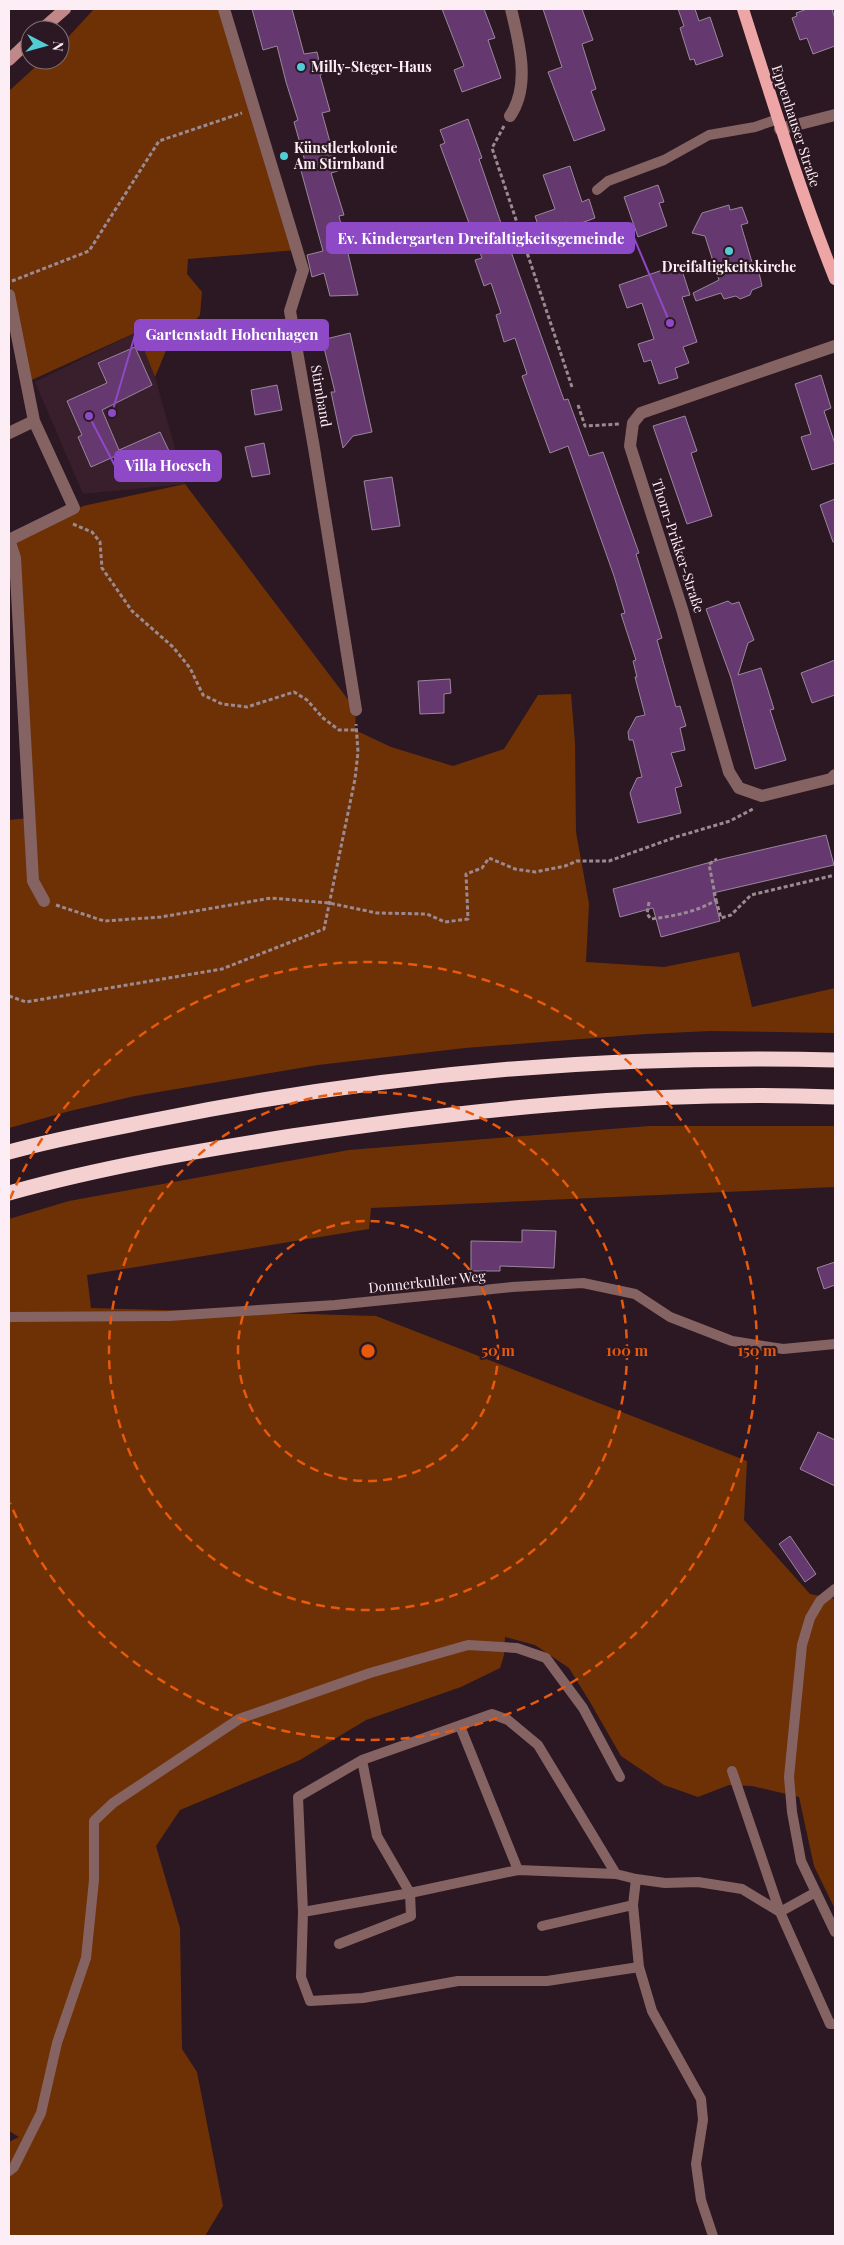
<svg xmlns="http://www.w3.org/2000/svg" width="844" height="2245" font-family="'Playfair Display',serif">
<rect width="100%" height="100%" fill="#2c1822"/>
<!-- built -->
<path fill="#391e2b" d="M 137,332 L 155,377 L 185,484 L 83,494 L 35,382 Z"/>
<!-- forest -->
<path fill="#6e3106" d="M 94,9 L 224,9 L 297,250 L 188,259 L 187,274 L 202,292 L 200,315 L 181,337 L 168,346 L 155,377 L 137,332 L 25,383 L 9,277 L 9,91 L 43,60 L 60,60 L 60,46 Z
M 185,484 L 356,710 L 355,730 L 391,747 L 453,766 L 504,749 L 538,695 L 571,694 L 575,743 L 576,832 L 589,904 L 586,962 L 664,967 L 739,952 L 752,1007 L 835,988 L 835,1033 L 710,1031 L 646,1034 L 465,1048 L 318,1065 L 135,1096 L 70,1111 L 9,1128 L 9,820 L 29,818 L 12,544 L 83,506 Z
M 649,1126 L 835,1126 L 835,1187 L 371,1208 L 369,1229 L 87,1275 L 91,1308 L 376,1316 L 747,1461 L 744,1520 L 810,1594 L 835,1599 L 835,1909 L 814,1866 L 799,1797 L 752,1786 L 729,1785 L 698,1797 L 664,1785 L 621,1756 L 590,1702 L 569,1668 L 535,1645 L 505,1637 L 504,1655 L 500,1668 L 461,1687 L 366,1720 L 300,1760 L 180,1810 L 156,1846 L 180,1928 L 182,2049 L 197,2072 L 223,2206 L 205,2236 L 9,2236 L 9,2142 L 19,2137 L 9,2131 L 9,1219 L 69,1201 L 349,1150 Z"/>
<!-- building -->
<path fill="#65396f" stroke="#98879c" d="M 252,9 L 292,9 L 304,54 L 317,52 L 322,74 L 320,75 L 330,111 L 322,113 L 338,171 L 331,173 L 344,215 L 339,216 L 358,295 L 330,296 L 324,273 L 312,277 L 307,255 L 323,251 L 300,167 L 306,165 L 294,122 L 298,120 L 286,82 L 277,46 L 263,50 Z
M 442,9 L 484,9 L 495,38 L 488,40 L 501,78 L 462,92 L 454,70 L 464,66 Z
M 543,9 L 582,9 L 593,40 L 582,44 L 596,89 L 591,91 L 605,130 L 574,141 L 548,72 L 562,67 Z
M 678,9 L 695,9 L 699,21 L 710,17 L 723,56 L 696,65 L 694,59 L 690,60 L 680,28 L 684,26 Z
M 807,9 L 832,9 L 835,19 L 835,46 L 813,54 L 807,38 L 800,40 L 792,18 L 797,16 L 796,13 Z
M 468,119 L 482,158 L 479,159 L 504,232 L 564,400 L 568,399 L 589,456 L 603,452 L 639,553 L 636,554 L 662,638 L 657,640 L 676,707 L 680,706 L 686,726 L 680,728 L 685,750 L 671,753 L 682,786 L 675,788 L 681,813 L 638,823 L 630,793 L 637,778 L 642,777 L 633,740 L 629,740 L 628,732 L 636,717 L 645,715 L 635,677 L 637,677 L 633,661 L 636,660 L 621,614 L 625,613 L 614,576 L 568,446 L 550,453 L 522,376 L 527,374 L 515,338 L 504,342 L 496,315 L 501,313 L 491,283 L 484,286 L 475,260 L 482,258 L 440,145 L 445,143 L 440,130 Z
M 570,166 L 582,202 L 589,199 L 595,218 L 568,228 L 566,222 L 540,231 L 535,216 L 555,209 L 543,175 Z
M 658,185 L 664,202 L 659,203 L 667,226 L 638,237 L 624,197 Z
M 729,205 L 730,210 L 742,207 L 748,223 L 741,225 L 754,269 L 758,268 L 762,286 L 752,290 L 750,295 L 740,299 L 736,296 L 724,299 L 721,293 L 696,301 L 693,293 L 719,280 L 705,236 L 692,233 L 702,213 Z
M 680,264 L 690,295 L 682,297 L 697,342 L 683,347 L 689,363 L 675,368 L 678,378 L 659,384 L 651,360 L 644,362 L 638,344 L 654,339 L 642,303 L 627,308 L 619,285 Z
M 350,333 L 372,432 L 353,436 L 343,448 L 331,392 L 335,392 L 322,340 Z
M 135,347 L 152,385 L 102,410 L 119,450 L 160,432 L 169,451 L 127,470 L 120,454 L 91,467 L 78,437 L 82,435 L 67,401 L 107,383 L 98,363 Z
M 821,375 L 831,408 L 824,411 L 835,444 L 835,463 L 812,470 L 801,437 L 811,434 L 795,384 Z
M 277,385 L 282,410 L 255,415 L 251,390 Z
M 685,416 L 697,451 L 691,453 L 712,516 L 687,524 L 653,426 Z
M 264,443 L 270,474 L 252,477 L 245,447 Z
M 392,477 L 400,526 L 372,530 L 364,481 Z
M 835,499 L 835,542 L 833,542 L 820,505 Z
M 728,601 L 732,604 L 739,602 L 754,640 L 748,643 L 738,675 L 761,668 L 774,709 L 770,710 L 786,760 L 755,769 L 731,678 L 706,609 Z
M 835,660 L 835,695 L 812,703 L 801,673 Z
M 450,679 L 451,693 L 444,694 L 444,713 L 420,714 L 418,681 Z
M 826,835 L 834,865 L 713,893 L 720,921 L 661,937 L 653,908 L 620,917 L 613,889 L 722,859 Z
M 522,1230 L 556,1231 L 554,1268 L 500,1266 L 500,1271 L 471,1271 L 471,1241 L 522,1242 Z
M 835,1262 L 835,1285 L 824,1289 L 817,1268 Z
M 818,1432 L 835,1440 L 835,1486 L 800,1469 Z
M 790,1536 L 816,1574 L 805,1582 L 779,1544 Z"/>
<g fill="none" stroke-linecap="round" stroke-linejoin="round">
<!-- path -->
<path stroke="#9b8a92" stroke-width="3" stroke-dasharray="4 2.5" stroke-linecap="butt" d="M 504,126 L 492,148 L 572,387
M 12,281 L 89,251 L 159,141 L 242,113
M 578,405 L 585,426 L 620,424
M 73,524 L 92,532 L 100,542 L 102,568 L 132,611 L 173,647 L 190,668 L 203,695 L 222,704 L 247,707 L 294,692 L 307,700 L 323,718 L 339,730 L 355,730
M 716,900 L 721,918 L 731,915 L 751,895 L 835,875
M 649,902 L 647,914 L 651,919 C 674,916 697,912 716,900 L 709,864 L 717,859
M 56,905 L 104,921 L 161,917 L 271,898 L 329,903 L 377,913 L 427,914 L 445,922 L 468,919 L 466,874 L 482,868 L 489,858 L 515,869 L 535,872 L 565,866 L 577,861 L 609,861 L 676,837 L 730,821 L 755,808
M 9,996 L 26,1002 L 222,969 L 324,929 L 355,779 L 358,752 L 356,724"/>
<!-- service -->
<path stroke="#856362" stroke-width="10" d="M 597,190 L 608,181 L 664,160 L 709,135 L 755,127 L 778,119
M 9,1317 L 169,1316 L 335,1305 L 512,1287 L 583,1283 L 635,1294 L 670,1317 L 732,1341 L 783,1349 L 835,1344
M 835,1589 L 820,1601 L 810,1618 L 802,1645 L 789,1777 L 792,1812 L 801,1861 L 835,1932
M 460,1726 L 518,1870
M 732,1771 L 780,1912 L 816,1892
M 616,1874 L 538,1745 L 508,1720 L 492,1714 L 362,1760 L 298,1797 L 303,1912 L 301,1977 L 310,2001 L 363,1998 L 458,1981 L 547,1981 L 639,1967
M 636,1879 L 633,1905 L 639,1967 L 652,2011 L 701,2099 L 703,2120 L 696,2164 L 701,2200 L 713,2236
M 303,1912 L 410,1893 L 518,1870 L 616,1874 L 636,1879 L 665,1883 L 698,1882 L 742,1889 L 780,1912 L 830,2024 L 835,2024
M 542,1926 L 633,1905
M 339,1944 L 411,1916 L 410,1893 L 377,1836 L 362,1760
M 9,2171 L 14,2167 L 41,2113 L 57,2043 L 86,1958 L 94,1880 L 94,1821 L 113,1803 L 239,1719 L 370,1673 L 468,1645 L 517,1648 L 546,1658 L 583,1708 L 620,1777"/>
<!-- minor -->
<path stroke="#856362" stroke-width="12" d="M 224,9 L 303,270 L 290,311 L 314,448 L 356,710
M 510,116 C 531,86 519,42 511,9
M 780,129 L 835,115
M 9,295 L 34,421 L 74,508 L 9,540
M 835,346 L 641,413 L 633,423 L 630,446 L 682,609 L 729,772 L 739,788 L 762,796 L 831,779 L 835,775
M 9,433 L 34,421
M 9,539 L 15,558 L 33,881 L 44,901"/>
<!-- secondary -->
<path stroke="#c08888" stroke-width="12" d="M 41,30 L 65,9
M 9,60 L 30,40"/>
<!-- primary -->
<path stroke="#eda6a5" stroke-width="12" d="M 743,9 C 772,100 800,191 835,279"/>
<!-- motorway -->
<path stroke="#f4d1d0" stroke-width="15" d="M 9,1152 C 59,1138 110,1129 160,1119 C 382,1074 609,1054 835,1060
M 9,1193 C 102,1167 197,1151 292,1136 C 471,1109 654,1090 835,1097"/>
</g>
<!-- distance rings -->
<g fill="none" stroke="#e8590c" stroke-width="2.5" stroke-dasharray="9 6">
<circle cx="368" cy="1351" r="130"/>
<circle cx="368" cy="1351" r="259"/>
<path d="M10 1199A389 389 0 1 1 10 1503"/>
</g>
<!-- markers -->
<g fill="#52ccd5" stroke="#2c1822" stroke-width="2">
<circle cx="301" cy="67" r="5"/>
<circle cx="284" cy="156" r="5"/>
<circle cx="729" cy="251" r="5"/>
</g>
<g text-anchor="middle" stroke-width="4.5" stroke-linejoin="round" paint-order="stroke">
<!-- poi labels -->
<g font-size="14" font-weight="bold" fill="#fdeef5" stroke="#2c1822" text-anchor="start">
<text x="311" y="72">Milly-Steger-Haus</text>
<text x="294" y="153">Künstlerkolonie<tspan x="294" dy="16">Am Stirnband</tspan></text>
<text x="729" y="272" text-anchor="middle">Dreifaltigkeitskirche</text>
</g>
<!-- street labels -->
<g font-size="14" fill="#fdeef5" stroke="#2c1822">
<text transform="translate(796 126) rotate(72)" y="5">Eppenhauser Straße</text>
<text transform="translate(321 396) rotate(80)" y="5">Stirnband</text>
<text transform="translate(678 546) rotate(72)" y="5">Thorn-Prikker-Straße</text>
<text transform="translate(427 1282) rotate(-6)" y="5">Donnerkuhler Weg</text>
</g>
</g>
<circle cx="368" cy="1351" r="8" fill="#e8590c" stroke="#2c1822" stroke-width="2.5"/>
<g font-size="15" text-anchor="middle" font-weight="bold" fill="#e8590c" stroke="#2c1822" stroke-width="4.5" stroke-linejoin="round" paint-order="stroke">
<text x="498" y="1356">50 m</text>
<text x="627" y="1356">100 m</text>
<text x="757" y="1356">150 m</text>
</g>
<!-- callouts -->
<path fill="none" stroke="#8e49c7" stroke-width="2" d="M670 323L634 238M112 413L135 335M89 416L115 466"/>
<g fill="#8e49c7" stroke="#2c1822" stroke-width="2">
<circle cx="670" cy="323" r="5"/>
<circle cx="112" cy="413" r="5"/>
<circle cx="89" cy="416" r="5"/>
</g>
<g fill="#8e49c7" stroke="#8e49c7" stroke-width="2">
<rect x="327" y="223" width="307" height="30" rx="5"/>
<rect x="135" y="320" width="193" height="30" rx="5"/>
<rect x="115" y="451" width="106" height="30" rx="5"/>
</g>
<g font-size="15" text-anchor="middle" font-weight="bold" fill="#fff">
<text x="481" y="244">Ev. Kindergarten Dreifaltigkeitsgemeinde</text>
<text x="232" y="340">Gartenstadt Hohenhagen</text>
<text x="168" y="471">Villa Hoesch</text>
</g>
<!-- border -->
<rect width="844" height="2245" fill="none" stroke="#fdeef5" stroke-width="20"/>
<!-- north arrow -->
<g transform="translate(45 45) rotate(96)"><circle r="24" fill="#2c1822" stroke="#806e76"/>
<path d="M0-4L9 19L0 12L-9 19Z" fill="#52ccd5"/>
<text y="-8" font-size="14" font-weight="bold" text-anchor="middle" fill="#fdeef5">N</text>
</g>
</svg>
